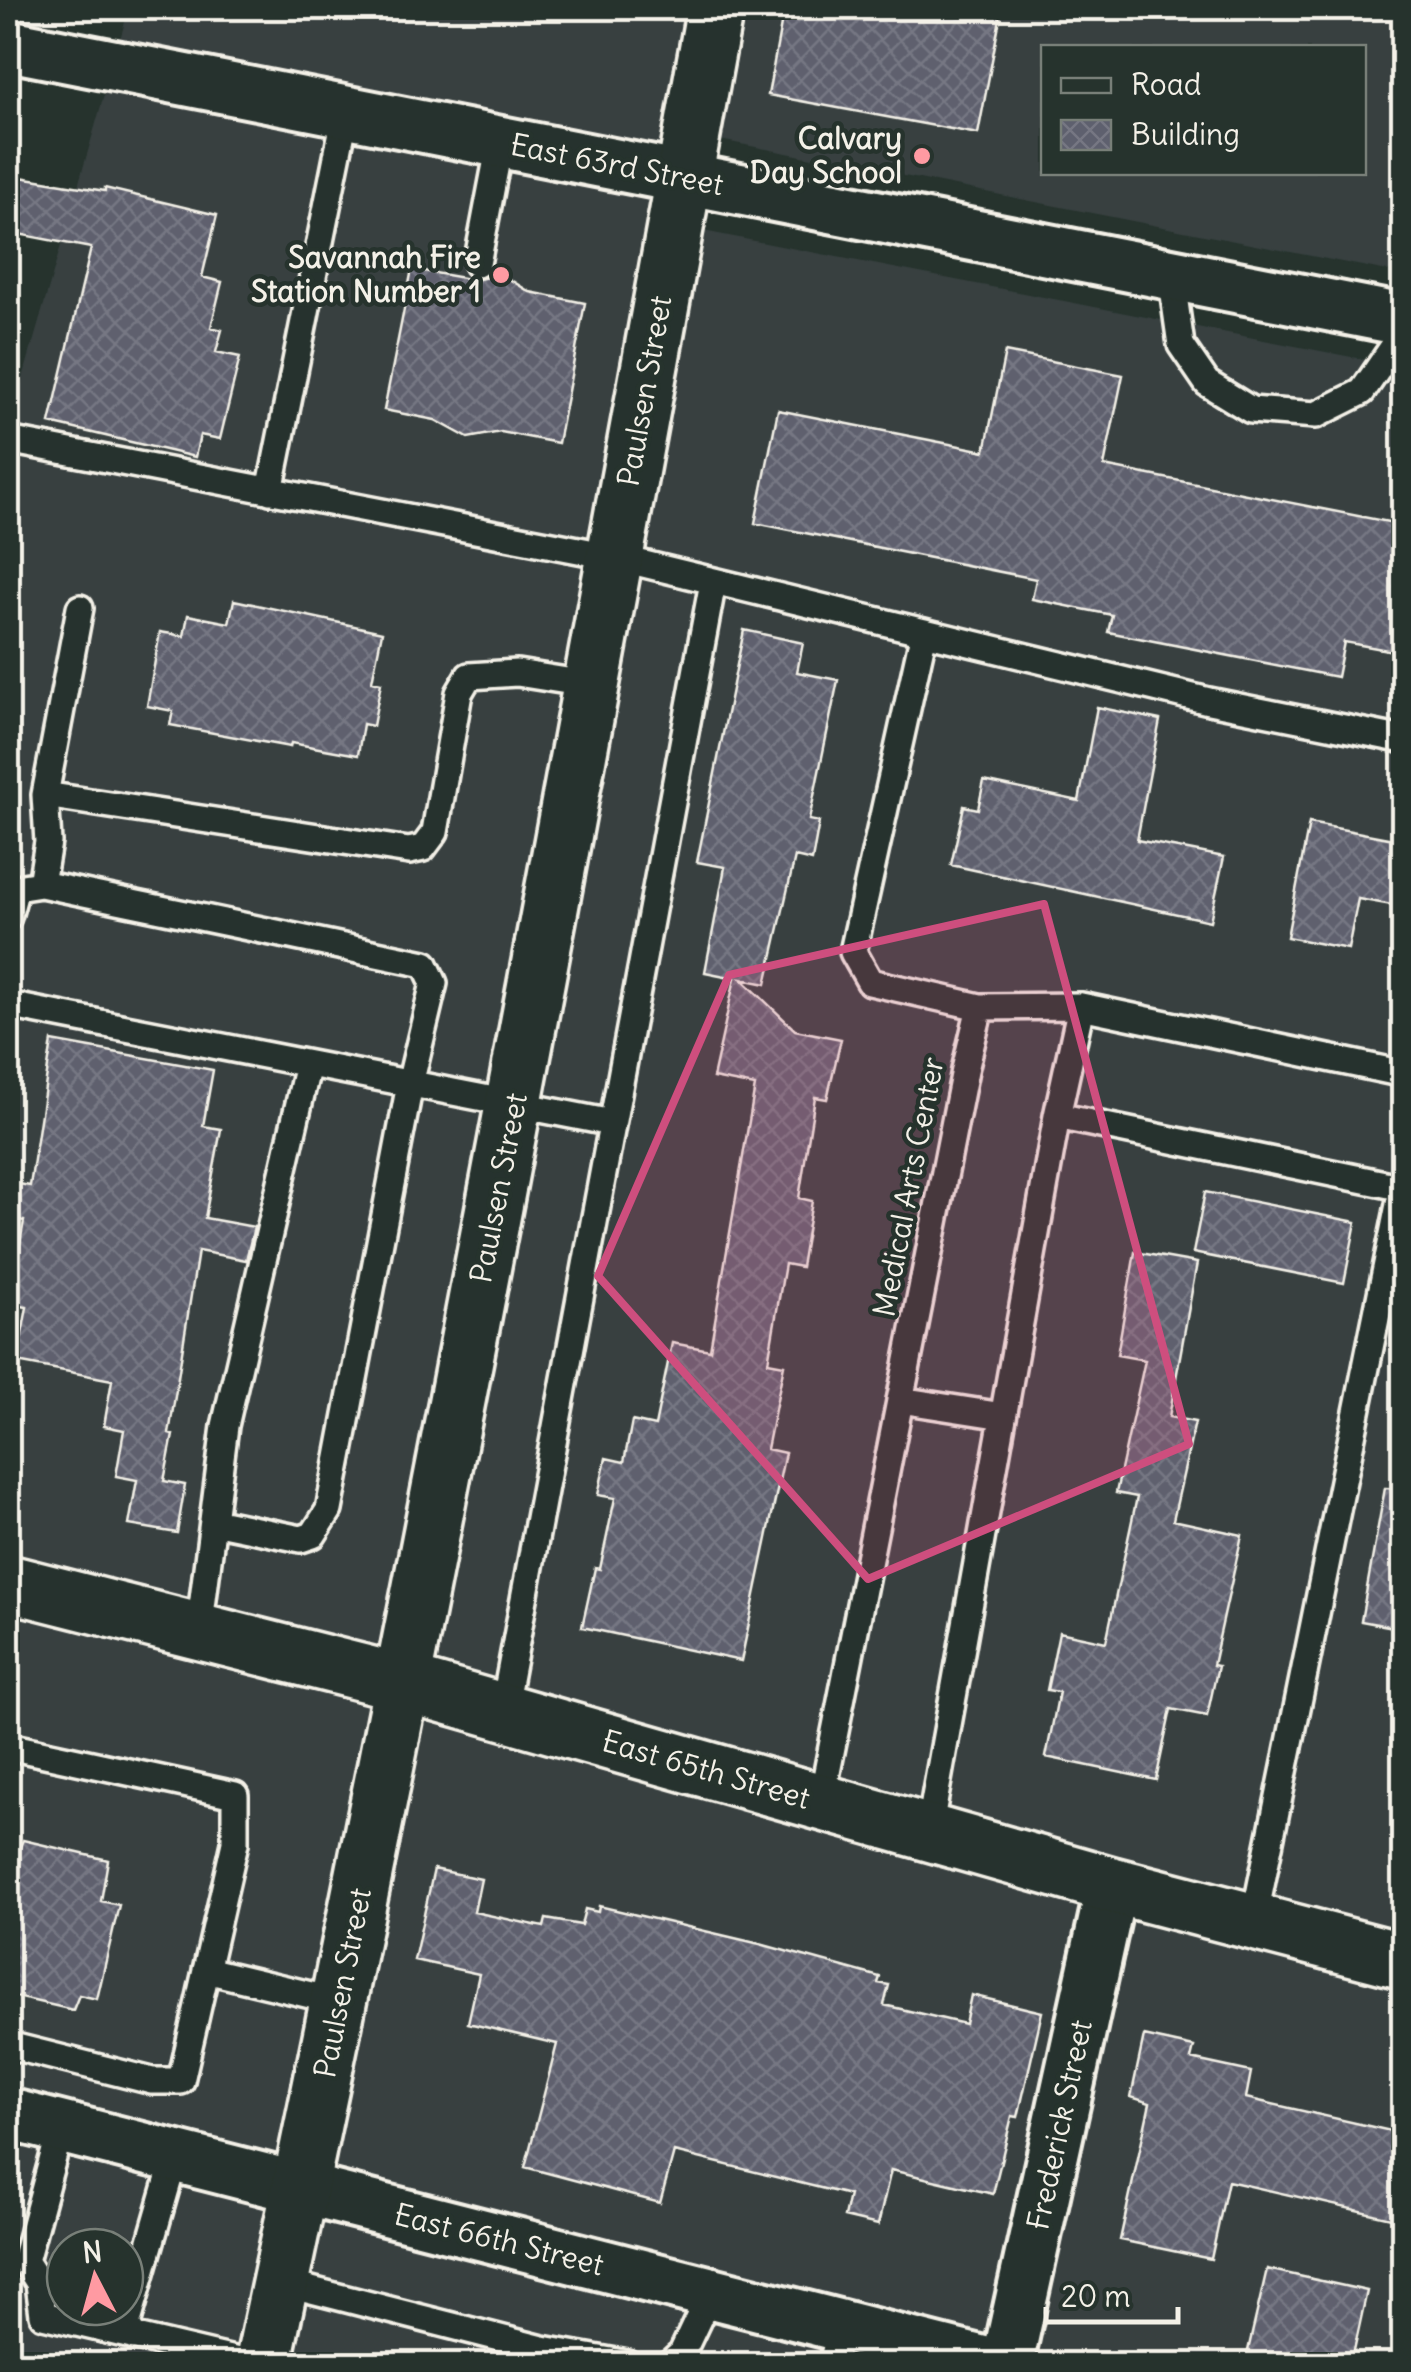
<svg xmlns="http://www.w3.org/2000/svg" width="1411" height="2372" font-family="Delius,sans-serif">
<defs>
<pattern id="building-cross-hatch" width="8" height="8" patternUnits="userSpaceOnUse" patternTransform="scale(2.5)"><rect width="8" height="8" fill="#5e606e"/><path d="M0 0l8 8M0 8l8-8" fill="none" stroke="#767783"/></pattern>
</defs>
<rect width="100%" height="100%" fill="#26332d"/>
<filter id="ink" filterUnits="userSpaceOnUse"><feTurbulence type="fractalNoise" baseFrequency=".01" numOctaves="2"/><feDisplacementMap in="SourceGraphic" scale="20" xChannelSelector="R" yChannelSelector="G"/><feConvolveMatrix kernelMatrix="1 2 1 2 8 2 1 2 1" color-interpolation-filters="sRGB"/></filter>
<g filter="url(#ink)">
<!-- built -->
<path fill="#374040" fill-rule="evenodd" d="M 129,8 L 686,8 L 647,220 L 1403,367 L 1403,2364 L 8,2364 L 8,430 ZM 65,2247 L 125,2247 L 125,2307 L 65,2307 Z
M 739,8 L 1403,8 L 1403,274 L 715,139 ZM 1044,48 L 1364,48 L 1364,172 L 1044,172 Z"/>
<!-- building -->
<path fill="url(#building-cross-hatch)" stroke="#f4f1e8" stroke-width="2.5" d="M 784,8 L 1002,8 L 978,134 L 768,95 Z
M 8,175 L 105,191 L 105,188 L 217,215 L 202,277 L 222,282 L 211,327 L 222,330 L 216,352 L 240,357 L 220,439 L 200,435 L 195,457 L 50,423 L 91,248 L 8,232 Z
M 412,269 L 475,280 L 501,274 L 530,292 L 585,303 L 558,443 L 501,432 L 468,438 L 435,420 L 384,410 Z
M 1005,352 L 1123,375 L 1104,466 L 1404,525 L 1404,653 L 1344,642 L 1337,677 L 1108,632 L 1112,615 L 1032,599 L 1036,579 L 755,523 L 778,410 L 985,451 Z
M 234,600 L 382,632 L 372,681 L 381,683 L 373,726 L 363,724 L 358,755 L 291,743 L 290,747 L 170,725 L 173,711 L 147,706 L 160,632 L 184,636 L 188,615 L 229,623 Z
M 744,630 L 803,643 L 797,672 L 838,680 L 809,820 L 819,822 L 812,861 L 795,857 L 766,984 L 742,979 L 795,1030 L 841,1039 L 827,1099 L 815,1097 L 799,1198 L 812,1201 L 801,1267 L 785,1264 L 768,1362 L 784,1365 L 767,1449 L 785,1453 L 741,1661 L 582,1627 L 595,1568 L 600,1569 L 615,1498 L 598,1495 L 606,1458 L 624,1462 L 632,1421 L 655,1426 L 672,1343 L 710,1350 L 755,1086 L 713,1078 L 735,978 L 705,972 L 725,867 L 697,862 Z
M 1097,707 L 1160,720 L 1137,840 L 1224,857 L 1210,921 L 951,865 L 964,806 L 978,809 L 984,781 L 1079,801 Z
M 1309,823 L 1404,841 L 1392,905 L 1358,899 L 1348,949 L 1287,937 Z
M 52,1041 L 213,1070 L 203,1126 L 221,1129 L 205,1218 L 254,1227 L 246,1260 L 198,1251 L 169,1434 L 173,1435 L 164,1481 L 185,1485 L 177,1533 L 129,1525 L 137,1480 L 116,1476 L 124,1430 L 104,1426 L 112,1380 L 17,1362 L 27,1307 L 9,1304 L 24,1221 L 8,1218 L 8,1182 L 30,1186 Z
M 1205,1192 L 1356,1222 L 1344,1283 L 1193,1253 Z
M 1135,1252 L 1197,1263 L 1169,1417 L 1195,1422 L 1173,1520 L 1242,1535 L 1213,1665 L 1218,1666 L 1207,1716 L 1171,1709 L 1156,1780 L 1046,1757 L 1059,1692 L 1047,1690 L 1059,1632 L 1106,1642 L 1137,1497 L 1116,1493 L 1145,1360 L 1117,1355 Z
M 1385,1488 L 1404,1489 L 1404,1629 L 1361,1621 Z
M 23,1840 L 108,1860 L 101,1901 L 119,1905 L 97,1999 L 79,1995 L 73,2010 L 8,1995 L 8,1872 Z
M 434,1869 L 481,1879 L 474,1912 L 544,1927 L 546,1919 L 581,1925 L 585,1909 L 598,1912 L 599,1906 L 760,1944 L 880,1977 L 878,1983 L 889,1985 L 884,2005 L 965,2024 L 971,1995 L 1042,2012 L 1018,2117 L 1012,2116 L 993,2194 L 891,2170 L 878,2225 L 844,2217 L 849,2195 L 674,2152 L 660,2203 L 525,2167 L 557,2044 L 468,2023 L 479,1974 L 414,1960 Z
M 1144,2036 L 1194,2047 L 1191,2059 L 1251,2072 L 1246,2098 L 1404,2134 L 1404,2221 L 1228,2181 L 1211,2259 L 1120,2240 L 1150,2103 L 1131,2097 Z
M 1267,2269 L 1367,2291 L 1351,2364 L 1288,2364 L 1247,2355 Z"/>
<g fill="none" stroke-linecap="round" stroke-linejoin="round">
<defs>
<path id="lane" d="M 477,264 L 500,143
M 1171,274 L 1181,345 L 1207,383 L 1251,410 L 1316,415 L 1362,392 L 1404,331
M 8,440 L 615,557 L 1209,701 L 1404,740
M 270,491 L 346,112
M 924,632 L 853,952 L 870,982 L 980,1007
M 45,795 L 409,851 L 423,848 L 435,832 L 459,693 L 469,676 L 517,673 L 592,685
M 41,884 L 48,842 L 45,795 L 80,608
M 8,917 L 16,888 L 41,884 L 425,964 L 434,983 L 410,1084 L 329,1510 L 313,1535 L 301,1539 L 213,1521
M 8,1005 L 612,1123
M 1057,1116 L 1404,1188
M 900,1400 L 1003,1416
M 199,1631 L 225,1426 L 308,1064
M 503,1712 L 713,582
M 8,1746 L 235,1795 L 235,1843 L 181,2081 L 152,2081 L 8,2045
M 821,1803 L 965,1070 L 980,1007 L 1081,1006 L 1404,1074
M 929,1831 L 1057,1116 L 1081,1006
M 1254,1920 L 1404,1180
M 206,1970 L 340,2002
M 61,2128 L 25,2261 L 39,2283 L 43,2315 L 251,2364
M 280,2282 L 543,2349 L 628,2364
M 134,2337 L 127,2325 L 175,2157
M 670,2364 L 682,2353 L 710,2294
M 832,2364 L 841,2327"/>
<path id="street" d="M 8,45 L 1404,320
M 8,2114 L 991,2364
M 1007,2364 L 1112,1885"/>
<path id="secondary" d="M 8,1583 L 403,1683 L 1112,1885 L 1404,1961
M 263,2364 C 429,1582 572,795 715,8"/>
</defs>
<!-- lane casing -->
<use href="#lane" stroke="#f4f1e8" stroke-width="32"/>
<!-- street casing -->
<use href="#street" stroke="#f4f1e8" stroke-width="58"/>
<!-- secondary casing -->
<use href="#secondary" stroke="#f4f1e8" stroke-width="62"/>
<!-- lane -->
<use href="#lane" stroke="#26332d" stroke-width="25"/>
<!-- street -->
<use href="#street" stroke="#26332d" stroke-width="50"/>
<!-- secondary -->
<use href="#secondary" stroke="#26332d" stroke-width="55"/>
</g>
</g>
<!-- marked area -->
<path fill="#ce4e7e" fill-opacity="0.2" stroke="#ce4e7e" stroke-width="8" stroke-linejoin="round" d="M 1044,904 L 1189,1444 L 868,1579 L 598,1276 L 729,975 Z"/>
<!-- markers -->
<g fill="#ff9aa2" stroke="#26332d" stroke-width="4">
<circle cx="922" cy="156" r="10"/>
<circle cx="501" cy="275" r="10"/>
</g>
<g text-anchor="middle" stroke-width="9" stroke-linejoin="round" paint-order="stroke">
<!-- poi labels -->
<g font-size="30" font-weight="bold" fill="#f4f1e8" stroke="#26332d" text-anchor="end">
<text x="902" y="149">Calvary<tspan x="902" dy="34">Day School</tspan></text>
<text x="481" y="268">Savannah Fire<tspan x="481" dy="34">Station Number 1</tspan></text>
</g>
<!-- street labels -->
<g font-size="30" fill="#f4f1e8" stroke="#26332d">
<text transform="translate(617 165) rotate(11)" y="10">East 63rd Street</text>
<text transform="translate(645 391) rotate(-80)" y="10">Paulsen Street</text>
<text transform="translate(909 1187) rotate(-79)" y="10">Medical Arts Center</text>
<text transform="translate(499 1188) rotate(-79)" y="10">Paulsen Street</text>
<text transform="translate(706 1770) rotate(16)" y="10">East 65th Street</text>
<text transform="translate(343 1983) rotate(-79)" y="10">Paulsen Street</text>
<text transform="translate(1060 2125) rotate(-78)" y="10">Frederick Street</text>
<text transform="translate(499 2240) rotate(14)" y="10">East 66th Street</text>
</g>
</g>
<!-- margin -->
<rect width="1411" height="2372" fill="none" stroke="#26332d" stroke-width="40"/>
<rect x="20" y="20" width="1371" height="2332" fill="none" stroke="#f4f1e8" stroke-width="4" filter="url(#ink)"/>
<!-- legend -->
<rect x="1041" y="45" width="325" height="130" fill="#26332d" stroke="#787f78" stroke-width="2.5"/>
<rect x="1061" y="78" width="50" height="15" fill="#26332d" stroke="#787f78" stroke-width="2.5"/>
<text x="1131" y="95" font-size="30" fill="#f4f1e8">Road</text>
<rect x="1061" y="120" width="50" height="30" fill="url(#building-cross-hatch)" stroke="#787f78" stroke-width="2.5"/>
<text x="1131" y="145" font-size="30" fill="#f4f1e8">Building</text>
<!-- north arrow -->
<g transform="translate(95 2277) rotate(354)"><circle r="48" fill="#26332d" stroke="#787f78" stroke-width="2.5"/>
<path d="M0-8L18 38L0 25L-18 38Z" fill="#ff9aa2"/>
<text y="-15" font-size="28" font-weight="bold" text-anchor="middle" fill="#f4f1e8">N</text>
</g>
<!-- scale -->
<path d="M1046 2307v15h132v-15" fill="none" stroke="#f4f1e8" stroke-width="5"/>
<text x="1061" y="2307" font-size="30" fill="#f4f1e8" stroke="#26332d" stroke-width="8" paint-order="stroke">20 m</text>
</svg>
